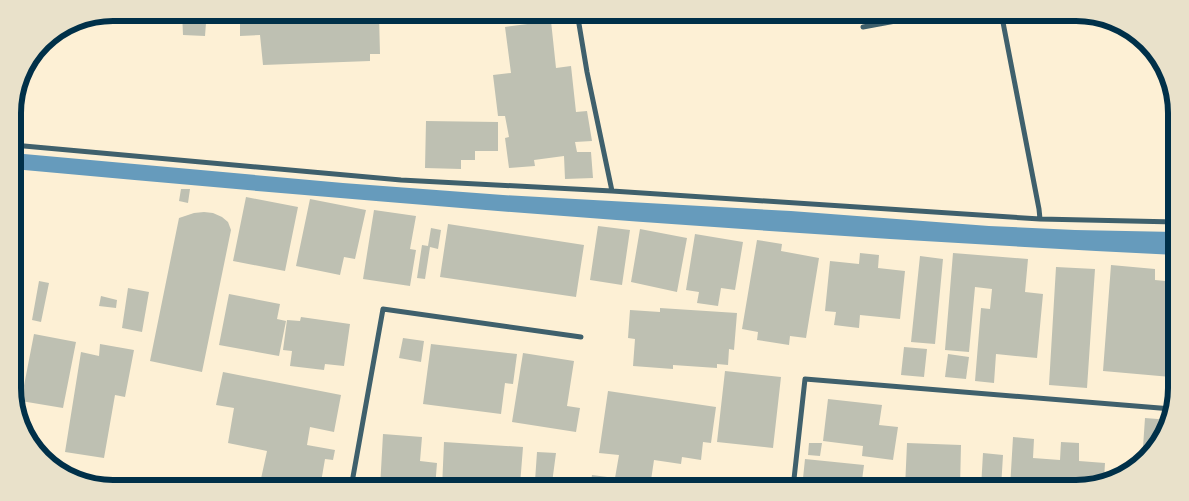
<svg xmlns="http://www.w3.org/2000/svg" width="1189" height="501" font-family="Mulish,sans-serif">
<rect width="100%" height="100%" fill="#fdf0d5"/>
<!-- water -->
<path fill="#669bbc" d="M 13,153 L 343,183 L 503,195 L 791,211 L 989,226 L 1075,230 L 1176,232 L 1176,255 C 788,236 400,205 13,169 Z"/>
<!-- building -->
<path fill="#bec0b2" d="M 182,12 L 371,12 L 371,14 L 379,15 L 380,54 L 370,54 L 370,61 L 263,65 L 260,35 L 240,36 L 240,21 L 206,23 L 205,36 L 183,35 Z
M 551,21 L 556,68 L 571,66 L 576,112 L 587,111 L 592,141 L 575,142 L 577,152 L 591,152 L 593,178 L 565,179 L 564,156 L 534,160 L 535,166 L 509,168 L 505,138 L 509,137 L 505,116 L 498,116 L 493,75 L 511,73 L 505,27 Z
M 426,121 L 498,122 L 498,151 L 475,151 L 475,160 L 461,160 L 461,169 L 425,168 Z
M 181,189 L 190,189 L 188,203 L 179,201 Z
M 246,197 L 298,207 L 285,271 L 233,261 Z
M 310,199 L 366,210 L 355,259 L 344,257 L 340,275 L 296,266 Z
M 374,210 L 416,216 L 410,249 L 416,250 L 410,286 L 363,279 Z
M 204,212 L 213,213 L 222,217 L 228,222 L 231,230 L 202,372 L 150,361 L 179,218 L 194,213 Z
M 448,224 L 584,245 L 576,297 L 440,277 Z
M 598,226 L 630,230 L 622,285 L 590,280 Z
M 431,228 L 441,230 L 438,249 L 430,247 L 425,279 L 417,278 L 422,245 L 428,246 Z
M 640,229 L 687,238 L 677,292 L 631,282 Z
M 695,234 L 743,242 L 735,290 L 721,288 L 718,306 L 697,303 L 699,292 L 686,290 Z
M 757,240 L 782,244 L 781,251 L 819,258 L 806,338 L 790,336 L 789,345 L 757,340 L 758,332 L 742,329 Z
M 860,253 L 879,255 L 878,268 L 905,271 L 900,319 L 860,315 L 859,328 L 834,325 L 836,312 L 825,311 L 830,261 L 859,264 Z
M 953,253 L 1028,259 L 1025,292 L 1043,294 L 1037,358 L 996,354 L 994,383 L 975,381 L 981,308 L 990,309 L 992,289 L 975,287 L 969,352 L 945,350 Z
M 920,256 L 943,259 L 935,344 L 911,342 Z
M 1111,265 L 1155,269 L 1155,280 L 1176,282 L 1176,307 L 1171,377 L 1103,371 Z
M 1056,267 L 1095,269 L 1087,388 L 1049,385 Z
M 39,281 L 49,283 L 41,322 L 32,320 Z
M 128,288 L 149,292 L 142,332 L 122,328 Z
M 229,294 L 280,304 L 277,319 L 286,321 L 279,356 L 219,345 Z
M 101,296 L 117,300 L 116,308 L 99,306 Z
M 660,308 L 737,313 L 734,350 L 729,349 L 728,365 L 717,364 L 717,368 L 673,365 L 673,369 L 633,366 L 635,339 L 628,338 L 630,310 L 660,312 Z
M 301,317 L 350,324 L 344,366 L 325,364 L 324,370 L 290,366 L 292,351 L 283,350 L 287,320 L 300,321 Z
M 34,334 L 76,342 L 63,408 L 21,401 Z
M 403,338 L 424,341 L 421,362 L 399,358 Z
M 100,344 L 134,350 L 125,397 L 115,395 L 104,458 L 65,452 L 81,352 L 99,356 Z
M 431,344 L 517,354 L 513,384 L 505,383 L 501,414 L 423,404 Z
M 904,347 L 927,349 L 924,377 L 901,375 Z
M 523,353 L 574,361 L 567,406 L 580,408 L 576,432 L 512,422 Z
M 948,354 L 969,357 L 966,379 L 945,377 Z
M 14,359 L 19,360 L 15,381 L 14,381 Z
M 725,371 L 781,377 L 773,448 L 717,442 Z
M 223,372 L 341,395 L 334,432 L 310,427 L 307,445 L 335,450 L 333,460 L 325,459 L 320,488 L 259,488 L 267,451 L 228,443 L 234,408 L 216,405 Z
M 608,391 L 716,407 L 711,443 L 703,442 L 701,460 L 682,457 L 681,464 L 654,460 L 650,487 L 635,485 L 634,488 L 590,488 L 592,475 L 615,478 L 619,455 L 599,453 Z
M 828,399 L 882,405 L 879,425 L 898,427 L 893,460 L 862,456 L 863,446 L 823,441 Z
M 1145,418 L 1170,420 L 1169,426 L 1142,462 Z
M 383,434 L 422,437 L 420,461 L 437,463 L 435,488 L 380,488 Z
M 1013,437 L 1034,439 L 1033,458 L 1060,460 L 1061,442 L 1079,443 L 1079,461 L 1105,463 L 1104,480 L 1082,488 L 1010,488 Z
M 444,442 L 523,447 L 520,485 L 501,484 L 500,488 L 442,488 Z
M 809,443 L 822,443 L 820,456 L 808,455 Z
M 907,443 L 961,445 L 960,488 L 905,488 Z
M 537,452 L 556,453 L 552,483 L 535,481 Z
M 983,453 L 1003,455 L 1001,488 L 981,488 Z
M 805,459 L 864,465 L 861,488 L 802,488 Z"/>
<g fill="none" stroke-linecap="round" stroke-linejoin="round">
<!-- minor -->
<path stroke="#3f606c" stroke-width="5" d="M 577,12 L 587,72 L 612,191
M 1001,12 L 1039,209 L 1040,219
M 863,27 L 944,12
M 13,145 L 401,180 L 612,191 L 1040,219 L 1176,222
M 351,488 L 383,309 L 581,337
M 793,488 L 805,379 L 1172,409"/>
</g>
<!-- crop -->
<path d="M0 0H1189V501H0ZM113 21H1076A92 92 0 0 1 1168 113V388A92 92 0 0 1 1076 480H113A92 92 0 0 1 21 388V113A92 92 0 0 1 113 21Z" fill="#e9e1ca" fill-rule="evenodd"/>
<path fill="none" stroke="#003049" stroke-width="6" d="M113 21H1076A92 92 0 0 1 1168 113V388A92 92 0 0 1 1076 480H113A92 92 0 0 1 21 388V113A92 92 0 0 1 113 21Z"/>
</svg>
